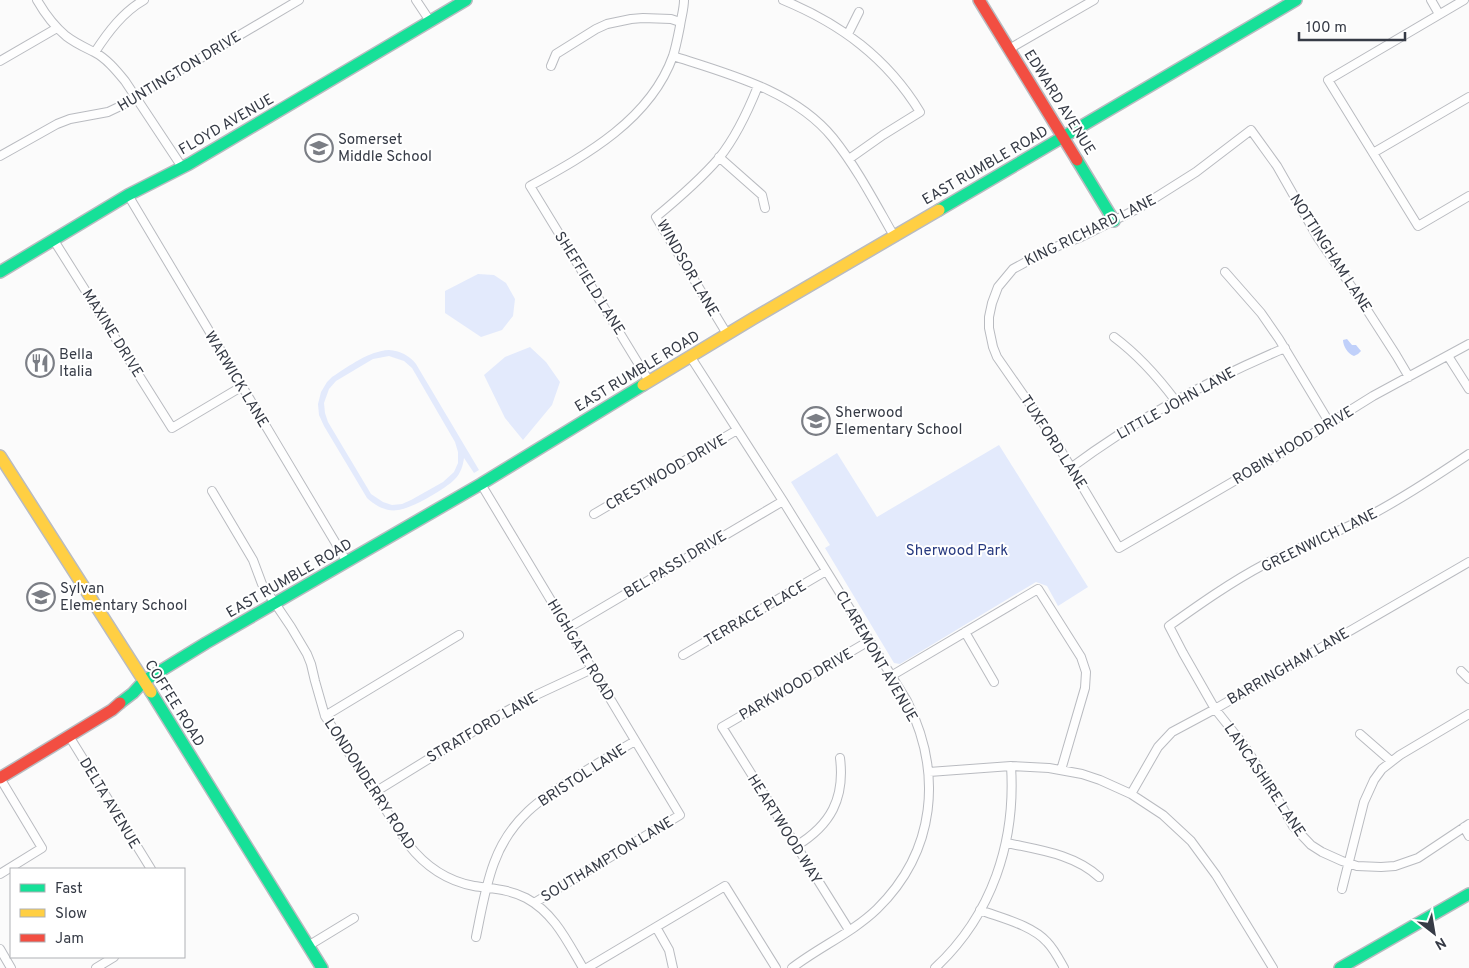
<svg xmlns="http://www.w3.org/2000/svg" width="1469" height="968" font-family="Overpass,sans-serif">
<rect width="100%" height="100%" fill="#fbfbfb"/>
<!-- green -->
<path fill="#e3eafc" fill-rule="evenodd" d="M 478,274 L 494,275 L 506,283 L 515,299 L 513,316 L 502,330 L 481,337 L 445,313 L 445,291 Z
M 530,347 L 546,362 L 560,382 L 552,405 L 523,440 L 505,418 L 484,375 L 505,357 Z
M 389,350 C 400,351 409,355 416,364 L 479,470 L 474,473 L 464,458 C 463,465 461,473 455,479 C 447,488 411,509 398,510 C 386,512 376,506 367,498 L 324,426 L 319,415 L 318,404 L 321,392 L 327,382 L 332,377 C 349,366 369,351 389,350 ZM 389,356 L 404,361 L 412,368 L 455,442 L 458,452 L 458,463 L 454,472 L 443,482 L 411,500 L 402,504 L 392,505 L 383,502 L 371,494 L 328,422 L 325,413 L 324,403 L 329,389 L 336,381 L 373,359 Z
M 999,445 L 1088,587 L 1058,606 L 1047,586 L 1036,582 L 900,664 L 894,663 L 825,548 L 830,545 L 791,482 L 837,453 L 877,517 Z"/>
<!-- water -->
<path fill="#c0d0fa" d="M 1347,339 L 1352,345 L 1356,345 L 1361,351 L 1358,354 L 1354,356 C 1348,354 1343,346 1343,340 Z"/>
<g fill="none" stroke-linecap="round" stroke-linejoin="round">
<defs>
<path id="street" d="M 37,0 C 45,14 54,26 66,36 C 75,43 84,47 94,52 C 106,58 116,70 125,81 L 182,167
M 416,0 L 430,21
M 783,0 C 841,24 887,58 920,112 L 883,135 L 849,159
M 1431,0 L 1439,14
M 1464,0 L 1328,80 L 1418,226 L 1469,196
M 848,34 L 859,12
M 1009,49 L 1094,0
M 95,52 C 108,32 123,12 144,0
M 673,56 C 729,74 795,91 833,138 C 857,168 875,203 894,236
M 0,61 L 57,28
M 551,66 L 556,54 L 596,29 L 607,24 L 631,19 L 643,18 L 671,19 L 680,22
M 1373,153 L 1469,97
M 0,156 L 57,124 L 70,119 L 108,112 L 127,103 L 135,97 L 299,0
M 719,157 L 762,195 L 765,208
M 128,195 L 347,562
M 53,239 L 172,428 L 241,387
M 1225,272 L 1261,313 L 1279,339 L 1329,422
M 727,334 L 656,217 C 679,198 700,180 719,158 C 736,137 748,111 758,86
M 1114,337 C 1138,355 1157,376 1175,400
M 690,356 L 783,501 L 907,701 C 943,773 936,851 877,909 C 852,933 819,947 792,968
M 1448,356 L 1469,389
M 1409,377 L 1396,355 L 1360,299 L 1318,238 L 1277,166 L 1251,130 L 1196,172 L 1139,208 L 1081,237 L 1048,250 L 1013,269 L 998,287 L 992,303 L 989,317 L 989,328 L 993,347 L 997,357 L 1054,439 L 1119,548 L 1272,459 L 1373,396 L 1469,344
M 649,381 L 530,186 C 586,155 650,120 673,56 C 676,47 678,36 680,26 C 681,18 684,9 684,0
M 1469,454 C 1435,477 1402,499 1365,518 C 1333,535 1298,547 1265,564 C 1231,582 1200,604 1169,626 L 1183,653 L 1215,709 L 1243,744 L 1268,782 L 1293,826 L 1311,845 L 1322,852 L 1342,861 L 1357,866 L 1381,867 L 1395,866 L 1418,858 L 1469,824
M 1072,467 C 1138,418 1209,380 1285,348
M 481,484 L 680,815 L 534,903
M 212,491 L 253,560 L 262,584 L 291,627 L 307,654 L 311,664 L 315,681 L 325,716 L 408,844 C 425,866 447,881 474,886 C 492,889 509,889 526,898 C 554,913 567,941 583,968
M 594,514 L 737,430
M 568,628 L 783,501
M 965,632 L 994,682
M 683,655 L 826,571
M 1461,671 L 1469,679
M 891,676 L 1038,589 L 1081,657 L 1086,672 L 1085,688 L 1061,770
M 325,716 L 459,635
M 1360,734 L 1391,761
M 69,736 L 151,869
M 929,772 L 1011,766 L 1049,768 L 1082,774 L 1100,780 L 1131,794 L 1163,815 L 1191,841 L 1216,875 L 1273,968
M 375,792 L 505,712 L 536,695 L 592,669
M 1131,794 L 1158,747 L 1172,732 L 1215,709 L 1469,562
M 1464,827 L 1469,836
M 1007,843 C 1039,850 1074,854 1099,877
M 796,846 C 831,825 845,798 840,758
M 0,874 L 42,848 L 0,778
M 1342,889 L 1364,802 L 1374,780 L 1382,769 L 1400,755 L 1469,714
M 980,910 C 1001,918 1032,925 1047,942 C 1054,949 1059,959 1064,968
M 656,927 L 669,950 L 673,968
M 849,930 L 722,727 L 869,641
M 476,937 C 481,913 485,887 494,863 C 510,819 541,798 579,775 C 598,763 616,752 635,741
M 308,946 L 354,918
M 0,949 L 11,968
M 96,968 L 114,957
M 587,968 L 725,886 L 776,968
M 935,968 C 992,915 1016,842 1011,766"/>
<path id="fast" d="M 1077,160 L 1114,221
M 939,210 L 1296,0
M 0,272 L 128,195 L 189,164 L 466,0
M 151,692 L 322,968
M 120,703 L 133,693 L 144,681 L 206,643 L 481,484 L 643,385
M 1340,968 L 1469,894"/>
<path id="slow" d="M 643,385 L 754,318 L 939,210
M 0,456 L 151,692"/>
<path id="jam" d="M 979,0 L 1077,160
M 0,778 L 112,710 L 120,703"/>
</defs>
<!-- street casing -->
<use href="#street" stroke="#b9bbc0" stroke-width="10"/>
<!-- fast casing -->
<use href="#fast" stroke="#b9bbc0" stroke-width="14"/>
<!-- slow casing -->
<use href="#slow" stroke="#b9bbc0" stroke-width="14"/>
<!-- jam casing -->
<use href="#jam" stroke="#b9bbc0" stroke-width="14"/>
<!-- street -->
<use href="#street" stroke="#fefefe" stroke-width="8"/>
<!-- fast -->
<use href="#fast" stroke="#16e098" stroke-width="11"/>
<!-- slow -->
<use href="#slow" stroke="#ffcf43" stroke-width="11"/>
<!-- jam -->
<use href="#jam" stroke="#f24e42" stroke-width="11"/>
</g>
<!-- icons -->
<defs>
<symbol id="school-ring" viewBox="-11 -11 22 22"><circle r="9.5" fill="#fff" stroke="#7b7e85" stroke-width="1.5"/><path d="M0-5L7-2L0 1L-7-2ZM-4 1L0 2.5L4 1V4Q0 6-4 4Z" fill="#7b7e85"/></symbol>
<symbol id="restaurant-ring" viewBox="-11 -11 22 22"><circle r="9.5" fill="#fff" stroke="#7b7e85" stroke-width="1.5"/><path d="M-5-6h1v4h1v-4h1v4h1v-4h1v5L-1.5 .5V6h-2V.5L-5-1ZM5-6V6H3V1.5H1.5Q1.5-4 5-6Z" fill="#7b7e85"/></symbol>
</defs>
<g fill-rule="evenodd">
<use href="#school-ring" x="303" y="132" width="32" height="32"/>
<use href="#restaurant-ring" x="24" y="347" width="32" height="32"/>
<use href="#school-ring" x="800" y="405" width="32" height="32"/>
<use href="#school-ring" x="25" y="581" width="32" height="32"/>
</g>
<g text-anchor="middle" stroke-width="4" stroke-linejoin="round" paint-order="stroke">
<!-- street labels -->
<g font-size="15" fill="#363b46" stroke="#fff">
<text transform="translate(179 71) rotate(-31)" y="5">HUNTINGTON DRIVE</text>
<text transform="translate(1060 102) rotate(58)" y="5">EDWARD AVENUE</text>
<text transform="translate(226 124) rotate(-30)" y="5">FLOYD AVENUE</text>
<text transform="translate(985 165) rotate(-30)" y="5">EAST RUMBLE ROAD</text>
<text transform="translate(1090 230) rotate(-26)" y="5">KING RICHARD LANE</text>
<text transform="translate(1331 253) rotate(57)" y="5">NOTTINGHAM LANE</text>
<text transform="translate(688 268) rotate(60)" y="5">WINDSOR LANE</text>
<text transform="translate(590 283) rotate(58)" y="5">SHEFFIELD LANE</text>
<text transform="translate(113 333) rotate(58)" y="5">MAXINE DRIVE</text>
<text transform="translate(637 371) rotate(-31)" y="5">EAST RUMBLE ROAD</text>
<text transform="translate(237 379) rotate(59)" y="5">WARWICK LANE</text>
<text transform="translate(1176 403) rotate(-29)" y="5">LITTLE JOHN LANE</text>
<text transform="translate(1054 442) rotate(57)" y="5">TUXFORD LANE</text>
<text transform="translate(1293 445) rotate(-31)" y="5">ROBIN HOOD DRIVE</text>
<text transform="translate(666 472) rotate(-30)" y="5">CRESTWOOD DRIVE</text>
<text transform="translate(1319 540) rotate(-26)" y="5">GREENWICH LANE</text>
<text transform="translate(675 564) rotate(-31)" y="5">BEL PASSI DRIVE</text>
<text transform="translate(289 578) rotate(-30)" y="5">EAST RUMBLE ROAD</text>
<text transform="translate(755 613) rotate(-30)" y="5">TERRACE PLACE</text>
<text transform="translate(581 650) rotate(59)" y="5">HIGHGATE ROAD</text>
<text transform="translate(877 656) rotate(60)" y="5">CLAREMONT AVENUE</text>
<text transform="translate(1288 666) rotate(-30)" y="5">BARRINGHAM LANE</text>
<text transform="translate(796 684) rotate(-30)" y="5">PARKWOOD DRIVE</text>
<text transform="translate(175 703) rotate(58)" y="5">COFFEE ROAD</text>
<text transform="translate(482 727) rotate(-30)" y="5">STRATFORD LANE</text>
<text transform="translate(582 775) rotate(-33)" y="5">BRISTOL LANE</text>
<text transform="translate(1265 780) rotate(56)" y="5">LANCASHIRE LANE</text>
<text transform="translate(370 784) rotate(57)" y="5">LONDONDERRY ROAD</text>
<text transform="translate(110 803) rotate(59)" y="5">DELTA AVENUE</text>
<text transform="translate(785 829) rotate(58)" y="5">HEARTWOOD WAY</text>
<text transform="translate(607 859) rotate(-31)" y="5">SOUTHAMPTON LANE</text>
</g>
<!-- poi labels -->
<g font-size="15" fill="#363b46" stroke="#fff" text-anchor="start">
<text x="338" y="144">Somerset<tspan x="338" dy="17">Middle School</tspan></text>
<text x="59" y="359">Bella<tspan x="59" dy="17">Italia</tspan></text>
<text x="835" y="417">Sherwood<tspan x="835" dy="17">Elementary School</tspan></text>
<text x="60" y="593">Sylvan<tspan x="60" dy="17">Elementary School</tspan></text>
</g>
<!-- park labels -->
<g font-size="15" fill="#26397f" stroke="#fff">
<text x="957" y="555">Sherwood Park</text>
</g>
</g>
<!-- legend -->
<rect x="10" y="868" width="175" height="90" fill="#ffffff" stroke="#afb1b5"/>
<rect x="20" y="884" width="25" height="8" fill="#16e098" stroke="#afb1b5"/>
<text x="55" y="893" font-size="15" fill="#363b46">Fast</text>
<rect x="20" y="909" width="25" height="8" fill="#ffcf43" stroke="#afb1b5"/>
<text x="55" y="918" font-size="15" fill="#363b46">Slow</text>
<rect x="20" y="934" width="25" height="8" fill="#f24e42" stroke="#afb1b5"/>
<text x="55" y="943" font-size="15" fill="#363b46">Jam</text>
<!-- north arrow -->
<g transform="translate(1434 933) rotate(149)" stroke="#ffffff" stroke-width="4" paint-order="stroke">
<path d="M0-4L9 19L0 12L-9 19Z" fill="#363b46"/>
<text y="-8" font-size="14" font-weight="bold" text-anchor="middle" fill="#363b46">N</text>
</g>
<!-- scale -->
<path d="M1299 32v8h106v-8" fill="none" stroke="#363b46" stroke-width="2.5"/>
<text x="1306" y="32" font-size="15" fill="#363b46" stroke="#ffffff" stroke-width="4" paint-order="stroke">100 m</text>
</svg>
